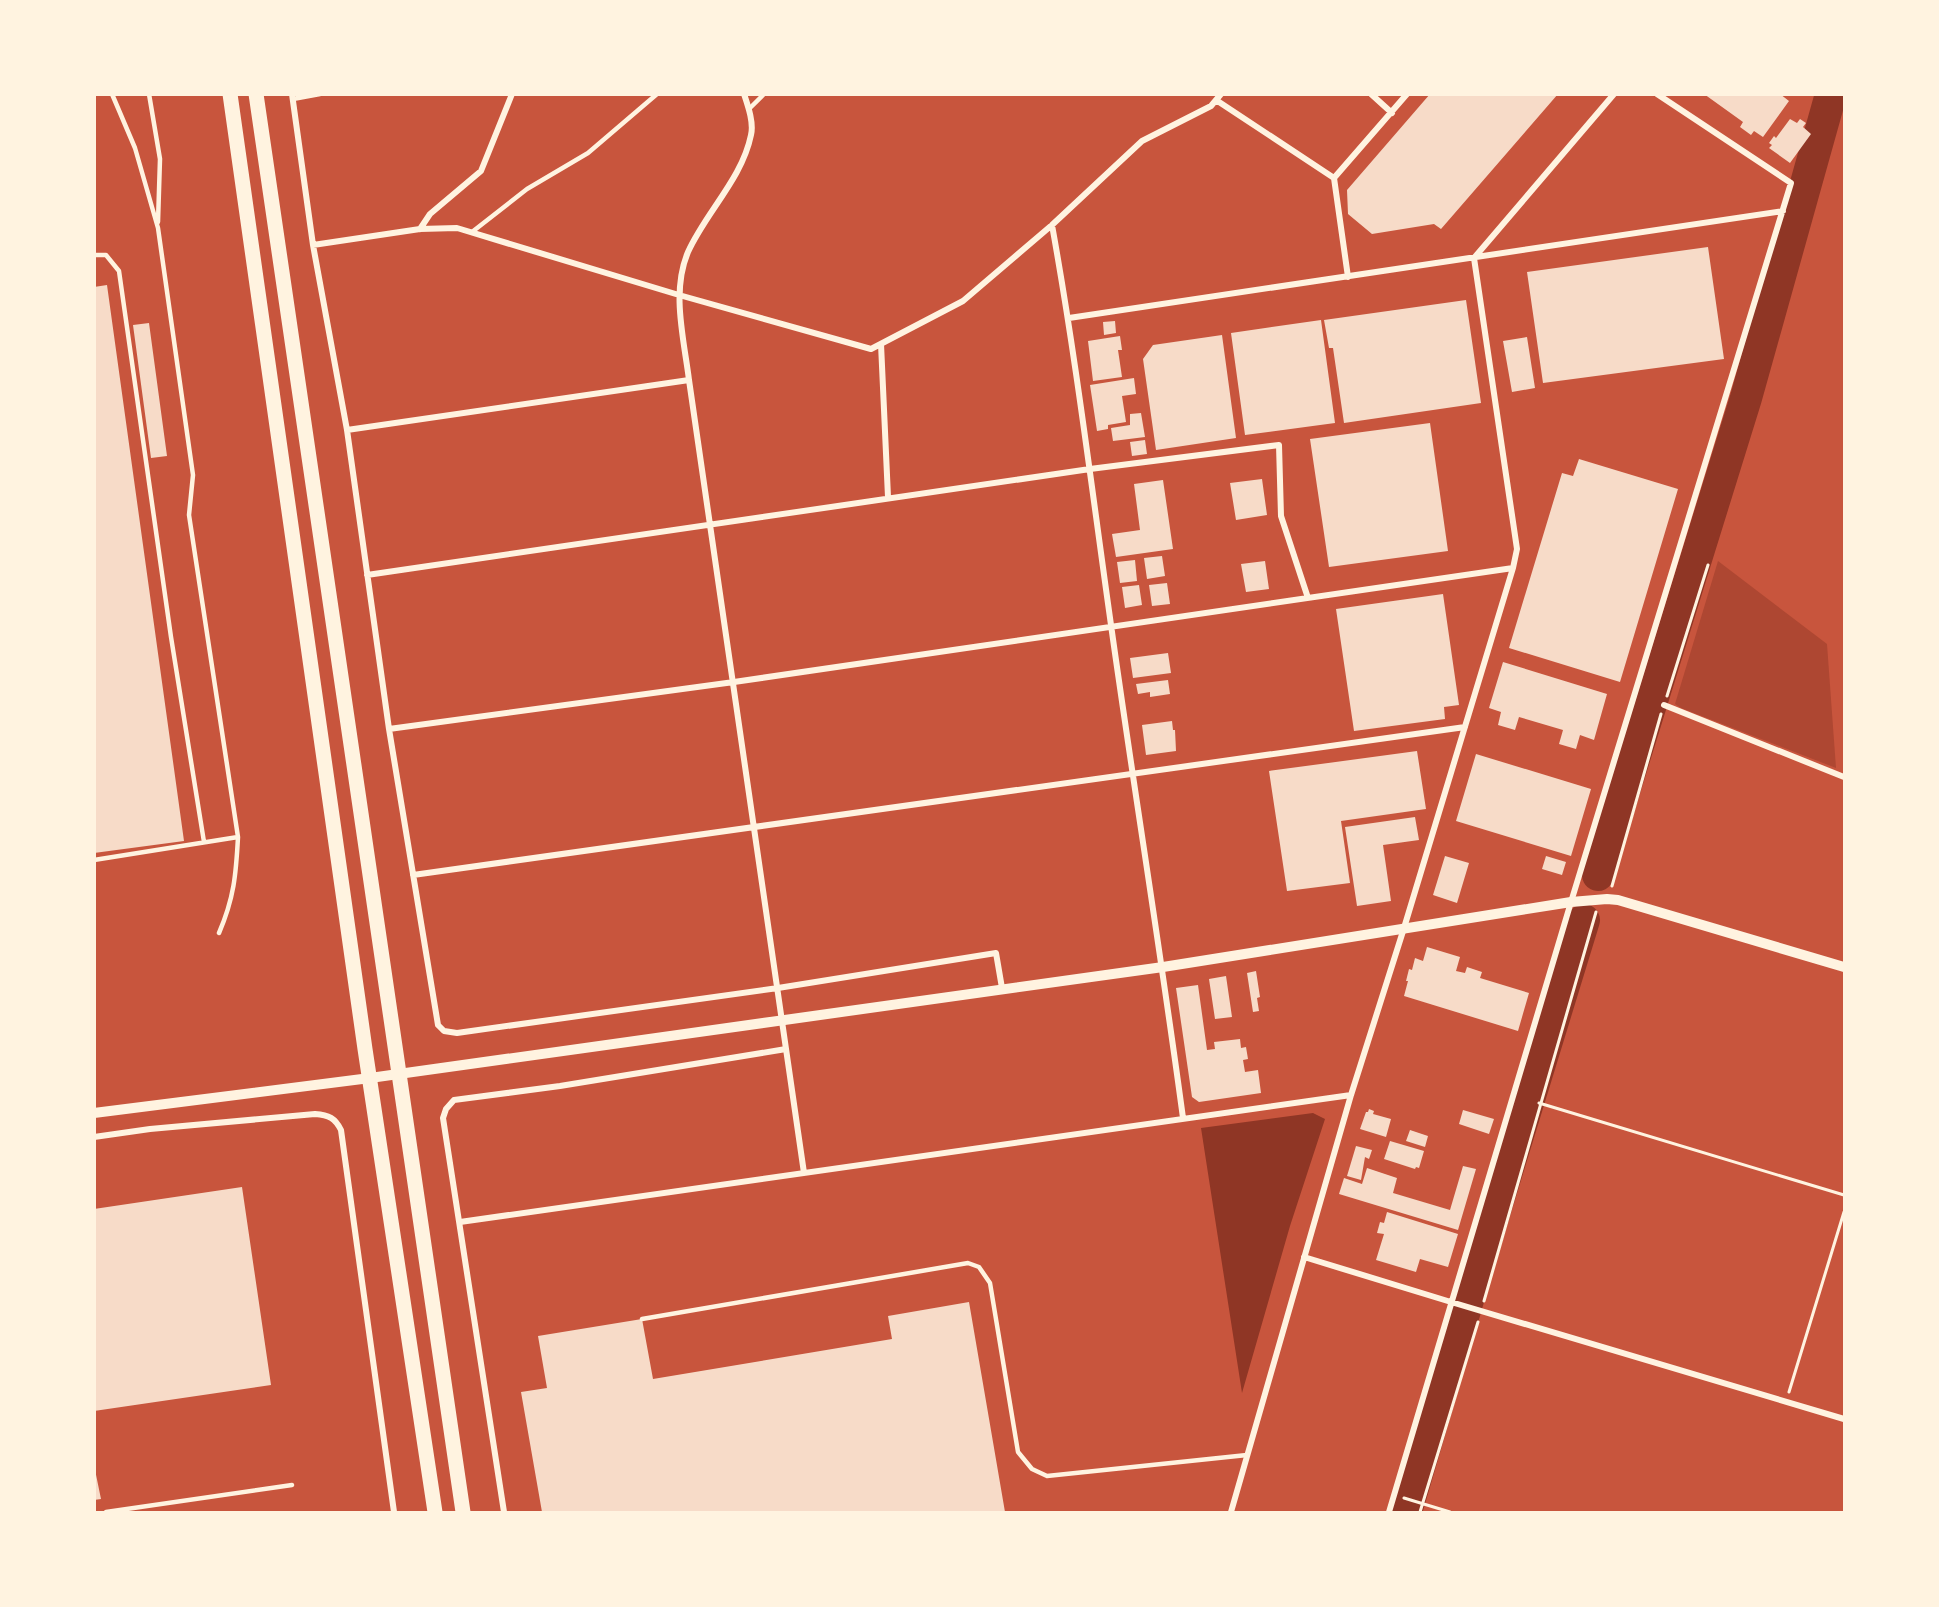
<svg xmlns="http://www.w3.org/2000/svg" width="1939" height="1607" font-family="Helvetica,sans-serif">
<rect width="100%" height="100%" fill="#c8553d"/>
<!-- green -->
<path fill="#ae4732" d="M 1718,561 L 1827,644 L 1836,768 L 1681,708 L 1675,704 Z"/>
<!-- water -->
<path fill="#8f3625" d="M 1313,1113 L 1325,1119 L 1290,1226 L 1242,1393 L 1201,1128 Z"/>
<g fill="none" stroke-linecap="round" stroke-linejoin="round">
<!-- river -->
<path stroke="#8f3625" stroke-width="32" d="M 1598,875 L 1746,398 L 1831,94
M 1406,1512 L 1475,1276 L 1584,920"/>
</g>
<!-- building -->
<path fill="#f7dbc8" d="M 1430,94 L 1558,94 L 1441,229 L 1434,224 L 1372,234 L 1348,214 L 1347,190 Z
M 1704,94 L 1780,94 L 1789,101 L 1763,137 L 1754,131 L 1751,135 L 1740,127 L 1743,122 Z
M 1790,119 L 1797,123 L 1800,119 L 1806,123 L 1803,127 L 1811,134 L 1790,163 L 1769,148 L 1772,145 L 1769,143 L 1774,136 L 1776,138 Z
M 1708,247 L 1724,359 L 1543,383 L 1527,272 Z
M 107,285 L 184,841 L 94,853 L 94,287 Z
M 1466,300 L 1481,403 L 1344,423 L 1333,348 L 1329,348 L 1324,320 Z
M 1321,320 L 1335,423 L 1245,435 L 1231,333 Z
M 1115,321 L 1116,333 L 1104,335 L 1103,322 Z
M 149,323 L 167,456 L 151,458 L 133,325 Z
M 1222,335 L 1236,438 L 1156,450 L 1143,359 L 1153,345 Z
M 1120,336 L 1122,350 L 1118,350 L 1122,377 L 1093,381 L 1088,341 Z
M 1527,337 L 1535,388 L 1512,392 L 1503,341 Z
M 1134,378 L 1136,394 L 1122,396 L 1126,422 L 1108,425 L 1108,429 L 1097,431 L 1090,385 Z
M 1141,413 L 1145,437 L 1113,441 L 1111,428 L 1130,425 L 1130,414 Z
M 1430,423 L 1448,551 L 1329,567 L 1310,439 Z
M 1145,440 L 1147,454 L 1132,456 L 1130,442 Z
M 1579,459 L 1678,489 L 1620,682 L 1509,648 L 1562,473 L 1573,476 Z
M 1262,479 L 1267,515 L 1236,520 L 1230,483 Z
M 1163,480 L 1173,549 L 1116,557 L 1112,534 L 1140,530 L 1134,484 Z
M 1162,556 L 1165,576 L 1147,579 L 1144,558 Z
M 1135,560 L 1137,581 L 1120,583 L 1117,562 Z
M 1265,561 L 1269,589 L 1246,592 L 1241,564 Z
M 1167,583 L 1170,604 L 1152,606 L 1149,585 Z
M 1139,585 L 1142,605 L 1125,608 L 1122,587 Z
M 1443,594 L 1459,705 L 1444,707 L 1445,719 L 1354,731 L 1336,609 Z
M 1168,653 L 1171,673 L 1133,678 L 1130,658 Z
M 1503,662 L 1607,694 L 1594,740 L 1580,735 L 1576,749 L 1559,744 L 1563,730 L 1519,717 L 1515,730 L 1498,725 L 1501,712 L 1489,708 Z
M 1168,680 L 1170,694 L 1150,697 L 1150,692 L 1138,694 L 1136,684 Z
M 1172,721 L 1173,730 L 1175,730 L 1176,751 L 1146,755 L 1142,725 Z
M 1417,751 L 1426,809 L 1341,821 L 1350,883 L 1287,891 L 1269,771 Z
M 1476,754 L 1591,789 L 1571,856 L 1456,821 Z
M 1415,817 L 1419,840 L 1383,845 L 1391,901 L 1357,906 L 1345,827 Z
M 1445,856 L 1469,863 L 1457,903 L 1433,895 Z
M 1546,856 L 1566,862 L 1562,875 L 1542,869 Z
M 1427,947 L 1460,957 L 1456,971 L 1465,973 L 1467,967 L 1482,972 L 1480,978 L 1529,993 L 1518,1031 L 1404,996 L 1408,981 L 1406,981 L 1409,969 L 1412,970 L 1415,958 L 1423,961 Z
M 1256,971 L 1260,997 L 1257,998 L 1259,1011 L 1253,1012 L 1247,973 Z
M 1226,976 L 1232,1017 L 1215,1019 L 1209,979 Z
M 1198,985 L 1207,1050 L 1215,1049 L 1214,1042 L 1240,1039 L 1241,1048 L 1246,1047 L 1248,1059 L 1243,1060 L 1245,1072 L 1258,1070 L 1261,1093 L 1199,1102 L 1192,1097 L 1176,988 Z
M 1369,1109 L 1374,1111 L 1373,1114 L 1391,1119 L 1386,1137 L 1360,1129 L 1366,1112 L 1368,1112 Z
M 1463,1110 L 1494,1119 L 1489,1134 L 1459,1124 Z
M 1410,1130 L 1428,1136 L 1425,1147 L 1406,1141 Z
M 1390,1141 L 1424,1151 L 1419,1168 L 1416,1167 L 1415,1169 L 1384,1159 Z
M 1356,1146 L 1372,1150 L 1369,1159 L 1365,1157 L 1361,1180 L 1347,1176 Z
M 1463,1166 L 1476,1169 L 1458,1230 L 1339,1194 L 1344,1178 L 1362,1184 L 1367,1168 L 1397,1178 L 1393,1193 L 1450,1210 Z
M 242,1187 L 271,1385 L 94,1411 L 94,1209 Z
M 1387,1212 L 1458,1234 L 1448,1267 L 1420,1259 L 1416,1272 L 1376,1260 L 1384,1234 L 1377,1233 L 1380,1222 L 1384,1223 Z
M 969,1302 L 1005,1512 L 542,1512 L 521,1392 L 547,1388 L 538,1336 L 642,1319 L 653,1379 L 892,1339 L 888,1316 Z
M 94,1465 L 101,1499 L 94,1500 Z"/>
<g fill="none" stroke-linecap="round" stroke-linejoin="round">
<!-- path -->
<path stroke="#fff3e0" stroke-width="3" d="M 1667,696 L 1708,565
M 1612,886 L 1661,714
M 1539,1103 L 1844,1195
M 1484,1301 L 1596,912
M 1789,1392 L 1844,1212
M 1404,1498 L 1450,1512
M 1420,1512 L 1478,1322"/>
<!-- service -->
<path stroke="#fff3e0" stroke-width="4.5" d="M 112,94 L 135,148 L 158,228 L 193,475 L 189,515 L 238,837 C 236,875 234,898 219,933
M 149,94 L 160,159 L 158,222
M 293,99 L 320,94
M 749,109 L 764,94
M 472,232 L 527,189 L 588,153 L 657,94
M 94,255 L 106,255 L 119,271 L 171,637 L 204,842
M 94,860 L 238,837
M 642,1319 L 968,1263 L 979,1267 L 990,1283 L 1018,1452 L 1032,1469 L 1047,1476 L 1247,1455
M 106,1512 L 292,1485"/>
<!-- minor -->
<path stroke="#fff3e0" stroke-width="6" d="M 292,94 L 313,245 L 347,430 L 389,729 L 438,1025 L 444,1031 L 457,1033 L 778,988 L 996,953 L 1002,988
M 744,94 C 748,106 754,123 751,135 C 742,179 706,212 688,252 C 671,292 684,339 689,380 L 804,1173
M 1371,94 L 1392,113
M 1216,100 L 1334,178
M 1052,225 C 1076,358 1092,491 1111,625 C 1134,789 1161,954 1183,1118
M 420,229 L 430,214 L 481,171 L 512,94
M 313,245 L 420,229 L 457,228 L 679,295 L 871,349 L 963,301 L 1052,225 L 1142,141 L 1211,106 L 1221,94
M 1348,277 L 1334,178 L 1407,94
M 1069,318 L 1783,211
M 881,344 L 888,497
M 347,430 L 689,380
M 367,575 L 1090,469 L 1279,445 L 1281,516 L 1308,598
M 1664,705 L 1844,777
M 389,729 L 734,682 L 1513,568
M 413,875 L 1465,727
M 94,1137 L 150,1129 L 315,1114 C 329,1115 335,1118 341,1130 L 394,1512
M 460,1222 L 1351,1095
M 1304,1257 L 1451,1302 L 1844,1419
M 504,1512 L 443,1118 L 446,1109 L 454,1100 L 560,1086 L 786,1049
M 1231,1512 L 1351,1095 L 1404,928 L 1513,568 L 1517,549 L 1474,258 L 1614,94
M 1389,1512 L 1571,902 L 1791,183 L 1657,94"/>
<!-- tertiary -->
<path stroke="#fff3e0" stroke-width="10" d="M 94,1113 L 370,1078 L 1163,967 L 1571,902 L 1607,899 L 1618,900 L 1844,967"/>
<!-- trunk -->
<path stroke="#fff3e0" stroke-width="15" d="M 230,94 L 365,1049 L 435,1512
M 256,94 L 463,1512"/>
</g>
<!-- border -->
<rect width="1939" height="1607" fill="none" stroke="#fff3e0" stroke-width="192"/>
</svg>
